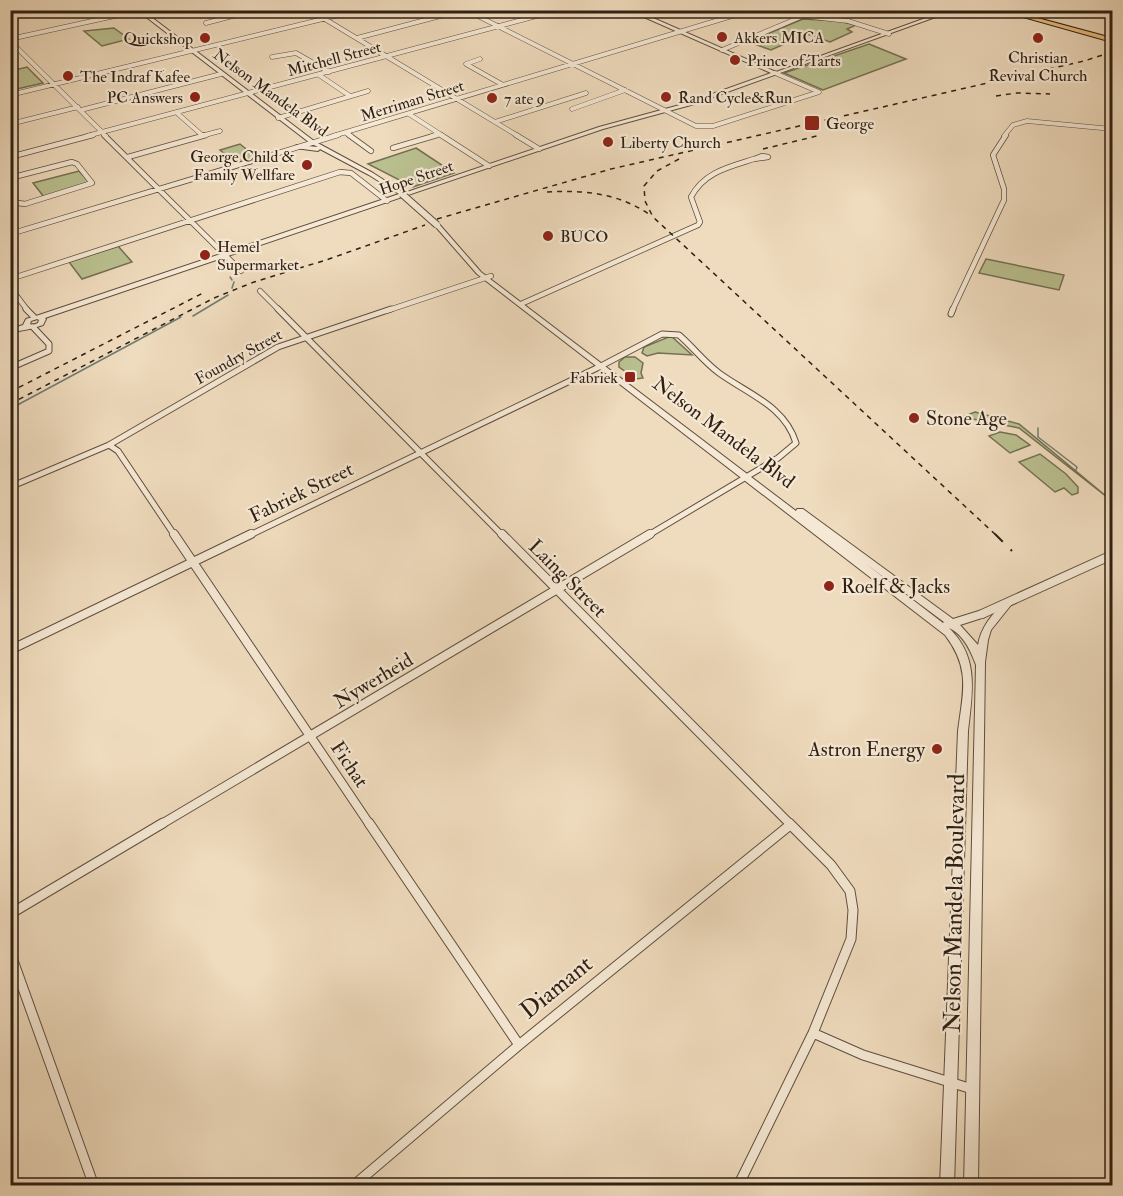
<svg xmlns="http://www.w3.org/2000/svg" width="1123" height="1196" font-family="'IM FELL Double Pica',serif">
<rect width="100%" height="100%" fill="#efdbbd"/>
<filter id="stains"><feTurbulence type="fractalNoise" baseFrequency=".00333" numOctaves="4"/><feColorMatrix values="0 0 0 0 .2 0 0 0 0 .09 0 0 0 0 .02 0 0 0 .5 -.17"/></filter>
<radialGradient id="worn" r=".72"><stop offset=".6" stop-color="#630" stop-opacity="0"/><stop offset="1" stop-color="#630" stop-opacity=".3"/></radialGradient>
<!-- green -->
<path fill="#bac090" stroke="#747052" stroke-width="1.5" d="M 803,19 L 838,21 L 856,25 L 847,29 L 852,32 L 830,42 L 807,34 L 771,50 L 748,42 Z
M 114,28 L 129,39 L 102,46 L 84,31 Z
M 869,44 L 906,59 L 823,90 L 784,73 Z
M 27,67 L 43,83 L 17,89 L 11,82 L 11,71 Z
M 240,144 L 256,157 L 236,163 L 220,150 Z
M 416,148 L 454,173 L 413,187 L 368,164 Z
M 79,171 L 89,182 L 44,197 L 33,183 Z
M 118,246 L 132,262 L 82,279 L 69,262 Z
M 986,259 L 1064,275 L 1059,290 L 979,273 Z
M 671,336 L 692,355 L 658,353 L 647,356 L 642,353 L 644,347 Z
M 625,357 L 635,357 L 643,363 L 641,373 L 643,378 L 636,379 L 619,367 L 619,362 Z
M 975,412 L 1019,424 L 1112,501 L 1019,428 L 962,417 Z
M 1000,432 L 1016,435 L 1030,445 L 1010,453 L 989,436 Z
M 1040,454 L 1066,474 L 1078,487 L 1078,493 L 1072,495 L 1064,488 L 1055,492 L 1019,462 Z"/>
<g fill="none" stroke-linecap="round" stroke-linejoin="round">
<!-- stream -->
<path stroke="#6f7d73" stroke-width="1.5" d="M 230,277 L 232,280
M 232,288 L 234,282
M 193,316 L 228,295
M 10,409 L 181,317
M 1038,428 L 1038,437 L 1077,467 L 1076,470"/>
<defs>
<path id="minor-far4" d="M 310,10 L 518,136
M 466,10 L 696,126 L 713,126 L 819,92 L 775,73
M 787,10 L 803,16 L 848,21 L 889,34
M 206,23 L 256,10
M 357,38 L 463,10
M 10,39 L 142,10
M 10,41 L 106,136
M 722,50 L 803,16
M 272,57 L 296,53 L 329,72
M 480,59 L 466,64 L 503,85
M 319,75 L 350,96
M 10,95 L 360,10
M 572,109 L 625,90
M 81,110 L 221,74
M 177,113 L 203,136
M 409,114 L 443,136
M 278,118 L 368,91
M 495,122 L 586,93
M 10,124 L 78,107
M 346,133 L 351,136
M 87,136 L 559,10
M 201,136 L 220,131
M 333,136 L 752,10
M 432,136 L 440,134
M 1004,136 L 1013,125 L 1027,121 L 1112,129"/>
<path id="minor-far3" d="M 104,135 L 241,271
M 349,135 L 371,151
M 441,135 L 489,166
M 516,135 L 539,149
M 393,148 L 437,135
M 762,156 L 768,157 L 754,159 Z
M 10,157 L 93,135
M 128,157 L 206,135
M 10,178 L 72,162 L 77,164 L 92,183 L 25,204 L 18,203 L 10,195
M 10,234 L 338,135
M 10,279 L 340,172 L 351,173 L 387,201
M 10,287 L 28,311
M 260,291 L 280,311
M 521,304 L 698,225 L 700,222 L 691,197 C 704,172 729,167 754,159
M 386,311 L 491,276
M 952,311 L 1004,200 L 1004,189 L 993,155 L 1006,135"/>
<path id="minor-far2" d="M 26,309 L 34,317
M 278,309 L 503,536
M 951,314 L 953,309
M 10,368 L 49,351 L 49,344 L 33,327
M 109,445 L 118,451 L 175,536
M 10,487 L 109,445 L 278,347 L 391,309
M 248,536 L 601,366 L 662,334 L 679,335 C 693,347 704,362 719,373 C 748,394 785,406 796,443 L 778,458 L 647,536"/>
<path id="minor-far1" d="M 174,534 L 370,825
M 502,534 L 791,825
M 982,614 L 1112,555
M 10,650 L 251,534
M 160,825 L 650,534"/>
<path id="minor" d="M 369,823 L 519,1045
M 10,914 L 163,823
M 10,952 L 94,1186
M 813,1033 L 863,1055 L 972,1089
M 353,1186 L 519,1045 L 790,825
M 738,1186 L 813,1033 L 851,939 L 853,910 L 850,891 L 831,865 L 789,823"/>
<path id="tertiary" d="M 137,10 L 142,10 L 314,141 L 373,173 L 404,193 L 599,127 L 687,103 L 771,73 L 628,10 L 635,10 L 776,72 L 948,10 L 955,10 L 691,105 L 603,129 L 45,318 L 46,319 L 43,325 C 33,329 22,330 10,333 L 10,329 L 23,325 L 26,319 L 39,315 L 399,194 L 369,175 L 320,149 L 318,151 L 295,148 L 295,146 L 297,145 L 318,147 L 310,143 ZM 37,319 L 39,320 L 38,323 L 33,325 L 30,324 L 31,321 Z
M 435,224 L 439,224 L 481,272 L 796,511 L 797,509 L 803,509 L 953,619 L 982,610 L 985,611 L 987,614 L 985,617 L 960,625 L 978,645 C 981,626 993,614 1005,601 L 1011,601 L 1013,603 L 1011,605 L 991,630 L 988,640 L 985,662 L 978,1186 L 964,1186 L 976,665 C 971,651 963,634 949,628 C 980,658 972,693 968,731 L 954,1186 L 940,1186 L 958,731 C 963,692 971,669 945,635 L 477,274 L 435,226 ZM 866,564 L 944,622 L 943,623 Z"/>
<path id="trunk" d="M 998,10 L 1008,10 L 1112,38 L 1112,42 Z"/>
</defs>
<!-- minor-far4 casing -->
<use href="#minor-far4" stroke="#5f4e3e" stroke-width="5"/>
<!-- minor-far3 casing -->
<use href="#minor-far3" stroke="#5f4e3e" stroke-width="6"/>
<!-- minor-far2 casing -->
<use href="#minor-far2" stroke="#5f4e3e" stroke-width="7"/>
<!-- minor-far1 casing -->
<use href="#minor-far1" stroke="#5f4e3e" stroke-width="10"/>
<!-- minor casing -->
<use href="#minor" stroke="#5f4e3e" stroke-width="11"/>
<!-- tertiary casing -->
<use href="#tertiary" stroke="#5f4e3e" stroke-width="2"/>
<!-- trunk casing -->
<use href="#trunk" stroke="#2f1f13" stroke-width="2"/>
<!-- minor-far4 -->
<use href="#minor-far4" stroke="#f5e8d4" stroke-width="4"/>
<!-- minor-far3 -->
<use href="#minor-far3" stroke="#f5e8d4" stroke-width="4.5"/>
<!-- minor-far2 -->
<use href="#minor-far2" stroke="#f5e8d4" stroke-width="5"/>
<!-- minor-far1 -->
<use href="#minor-far1" stroke="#f5e8d4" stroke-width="8"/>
<!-- minor -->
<use href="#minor" stroke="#f5e8d4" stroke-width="9"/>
<!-- tertiary -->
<use href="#tertiary" fill="#f5e8d4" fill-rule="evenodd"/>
<!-- trunk -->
<use href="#trunk" fill="#e8be7e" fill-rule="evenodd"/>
<!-- rail-far1 -->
<path stroke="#2f1f13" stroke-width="1.5" stroke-dasharray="5 5" stroke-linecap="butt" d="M 996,96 L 1017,93 L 1050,94
M 763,149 L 821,135
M 679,159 L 657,171 L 644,186 L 645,201 L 653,217 L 997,536
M 547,192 C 584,190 619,193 650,215
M 437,219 L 611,169 L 1084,61 L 1112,52
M 10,392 L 205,292
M 10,404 L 214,298 L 254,282 L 326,260 L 425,225"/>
<!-- rail -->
<path stroke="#2f1f13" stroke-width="2" stroke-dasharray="11 11" stroke-linecap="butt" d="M 995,534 L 1012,551"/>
<defs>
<path id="tertiary-bridge" d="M 402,194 L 437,225"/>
</defs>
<!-- tertiary-bridge casing -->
<use href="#tertiary-bridge" stroke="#5f4e3e" stroke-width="8" stroke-linecap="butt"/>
<!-- tertiary-bridge -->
<use href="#tertiary-bridge" stroke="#f5e8d4" stroke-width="6"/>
</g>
<!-- markers -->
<g fill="#8f2418" stroke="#f5e8d4" stroke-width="2">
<circle cx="722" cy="37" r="6"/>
<circle cx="205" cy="38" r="6"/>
<circle cx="1038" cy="38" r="6"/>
<circle cx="735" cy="60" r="6"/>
<circle cx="68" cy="76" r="6"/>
<circle cx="195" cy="97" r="6"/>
<circle cx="666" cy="97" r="6"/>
<circle cx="492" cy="98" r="6"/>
<rect x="804" y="115" width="16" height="16" rx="3"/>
<circle cx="608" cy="142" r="6"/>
<circle cx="307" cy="165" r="6"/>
<circle cx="548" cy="236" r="6"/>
<circle cx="205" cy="255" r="6"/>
<rect x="624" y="371" width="12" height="12" rx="3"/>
<circle cx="914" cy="418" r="6"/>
<circle cx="829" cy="586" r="6"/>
<circle cx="937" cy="749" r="6"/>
</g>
<g text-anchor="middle" stroke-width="4.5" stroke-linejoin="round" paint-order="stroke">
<!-- far-poi labels -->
<g font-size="16" fill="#2f1f13" stroke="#f5e8d4" text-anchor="start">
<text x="734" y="43">Akkers MICA</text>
<text x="193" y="44" text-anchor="end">Quickshop</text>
<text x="1038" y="63" text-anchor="middle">Christian<tspan x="1038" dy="18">Revival Church</tspan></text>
<text x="747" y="66">Prince of Tarts</text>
<text x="80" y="82">The Indraf Kafee</text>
<text x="183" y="103" text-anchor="end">PC Answers</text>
<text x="678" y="103">Rand Cycle&amp;Run</text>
<text x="504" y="104">7 ate 9</text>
<text x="826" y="129">George</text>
<text x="620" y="148">Liberty Church</text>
<text x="295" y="162" text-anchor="end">George Child &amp;<tspan x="295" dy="18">Family Wellfare</tspan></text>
<text x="560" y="242">BUCO</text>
<text x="217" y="252">Hemel<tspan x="217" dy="18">Supermarket</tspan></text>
<text x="618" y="383" text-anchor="end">Fabriek</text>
</g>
<!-- far-street labels -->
<g font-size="16" fill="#2f1f13" stroke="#f5e8d4">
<text transform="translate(334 58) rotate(-15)" y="6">Mitchell Street</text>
<text transform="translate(271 92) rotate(36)" y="6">Nelson Mandela Blvd</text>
<text transform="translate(412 100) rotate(-17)" y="6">Merriman Street</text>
<text transform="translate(416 177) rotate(-19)" y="6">Hope Street</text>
<text transform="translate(238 356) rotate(-29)" y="6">Foundry Street</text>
</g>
<!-- poi labels -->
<g font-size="20" fill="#2f1f13" stroke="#f5e8d4" text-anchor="start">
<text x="926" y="425">Stone Age</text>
<text x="841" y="593">Roelf &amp; Jacks</text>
<text x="925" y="756" text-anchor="end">Astron Energy</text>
</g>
<!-- street labels -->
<g font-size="20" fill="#2f1f13" stroke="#f5e8d4">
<text transform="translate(724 432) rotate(37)" y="7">Nelson Mandela Blvd</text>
<text transform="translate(301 492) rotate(-26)" y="7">Fabriek Street</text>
<text transform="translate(568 578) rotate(45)" y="7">Laing Street</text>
<text transform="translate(373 680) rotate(-31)" y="7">Nywerheid</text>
<text transform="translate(350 764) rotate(56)" y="7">Fichat</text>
</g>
<!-- near-street labels -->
<g font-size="24" fill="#2f1f13" stroke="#f5e8d4">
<text transform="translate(954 903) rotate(-89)" y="8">Nelson Mandela Boulevard</text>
<text transform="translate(556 987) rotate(-39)" y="8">Diamant</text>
</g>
</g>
<!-- margin -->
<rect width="1123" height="1196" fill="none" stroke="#efdbbd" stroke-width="36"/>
<rect x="12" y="12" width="1099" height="1172" fill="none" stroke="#2f1f13" stroke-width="3"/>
<rect x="18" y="18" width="1087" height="1160" fill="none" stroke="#2f1f13" stroke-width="1.5"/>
<rect width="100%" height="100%" filter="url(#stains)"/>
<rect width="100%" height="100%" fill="url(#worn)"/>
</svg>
